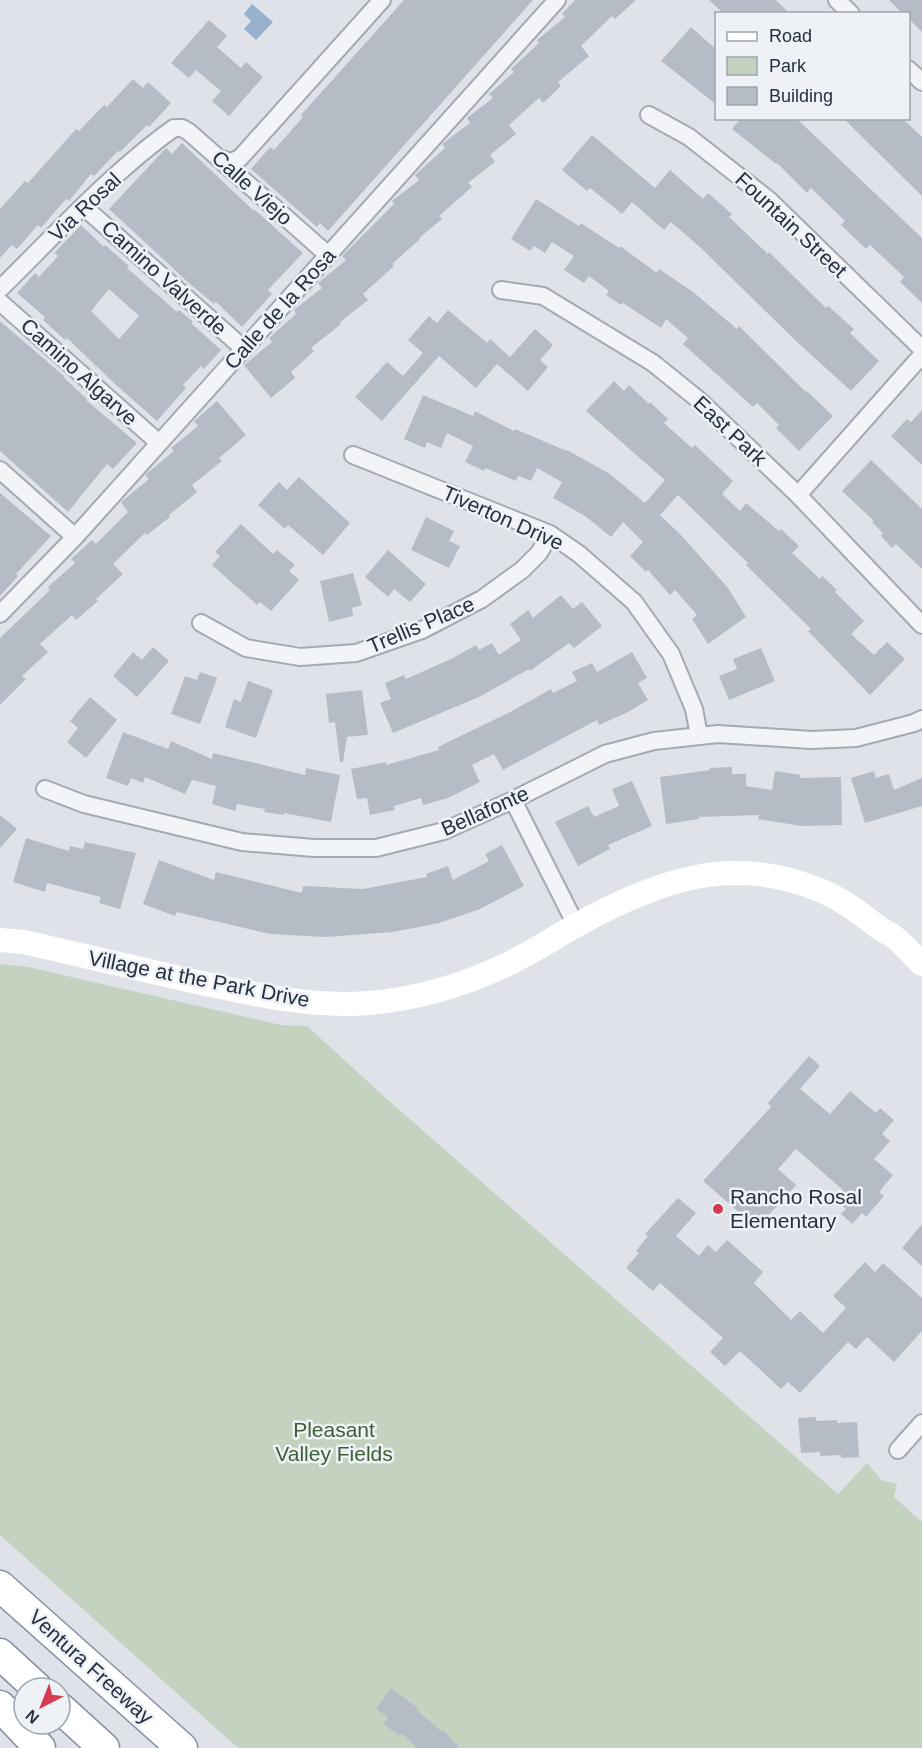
<svg xmlns="http://www.w3.org/2000/svg" width="922" height="1748" font-family="Arial,sans-serif">
<rect width="100%" height="100%" fill="#dfe3e9"/>
<!-- green -->
<path fill="#c4d3bf" d="M 0,964 L 28,967 L 281,1025 L 307,1026 L 387,1099 L 838,1494 L 867,1463 L 881,1480 L 897,1484 L 894,1497 L 922,1522 L 922,1748 L 238,1748 L 0,1535 Z"/>
<!-- water -->
<path fill="#97b0cb" d="M 252,4 L 273,22 L 256,40 L 244,29 L 251,21 L 244,14 Z"/>
<!-- building -->
<path fill="#b6bcc6" fill-rule="evenodd" d="M 404,0 L 533,0 L 328,231 L 320,223 L 317,227 L 251,169 L 270,147 L 274,150 L 303,117 L 301,115 Z
M 575,0 L 636,0 L 615,19 L 612,16 L 581,46 L 589,56 L 558,82 L 561,86 L 543,103 L 539,98 L 509,125 L 516,134 L 490,155 L 495,162 L 468,183 L 472,187 L 439,216 L 442,219 L 419,238 L 420,239 L 392,264 L 394,266 L 363,294 L 368,300 L 340,322 L 341,324 L 311,348 L 314,351 L 291,372 L 295,378 L 271,398 L 244,365 L 272,342 L 269,338 L 296,314 L 294,310 L 322,288 L 318,283 L 346,260 L 342,256 L 394,204 L 392,201 L 419,180 L 415,175 L 445,148 L 442,144 L 470,123 L 467,118 L 493,98 L 489,94 L 514,72 L 511,69 L 539,43 L 537,40 L 565,17 L 562,14 Z
M 709,0 L 776,0 L 790,14 L 724,14 Z
M 889,0 L 922,0 L 922,32 L 909,19 L 909,14 L 903,14 Z
M 209,20 L 227,36 L 217,47 L 241,68 L 246,62 L 263,77 L 229,116 L 212,101 L 221,91 L 196,70 L 189,78 L 171,63 Z
M 691,27 L 717,50 L 717,105 L 661,61 Z
M 133,79 L 143,88 L 148,82 L 171,103 L 149,127 L 147,125 L 120,152 L 118,151 L 94,176 L 91,174 L 69,201 L 66,199 L 41,228 L 38,225 L 17,249 L 12,245 L 0,258 L 0,209 L 25,181 L 28,183 L 76,129 L 79,131 L 104,105 L 107,107 Z
M 741,118 L 796,118 L 922,238 L 922,303 L 900,282 L 904,277 L 870,245 L 866,249 L 841,225 L 845,221 L 811,188 L 807,193 L 777,163 L 776,164 L 732,129 Z
M 843,118 L 902,118 L 922,137 L 922,196 Z
M 592,135 L 655,188 L 670,170 L 703,199 L 708,193 L 732,214 L 729,217 L 768,254 L 769,252 L 826,308 L 828,306 L 854,329 L 850,333 L 879,361 L 851,391 L 796,341 L 702,249 L 671,222 L 664,230 L 632,202 L 622,214 L 590,188 L 587,191 L 562,170 Z
M 182,143 L 254,211 L 255,210 L 303,253 L 268,290 L 272,294 L 242,327 L 216,302 L 214,304 L 190,284 L 109,209 L 166,148 L 172,154 Z
M 536,199 L 579,226 L 581,223 L 619,248 L 620,246 L 657,273 L 659,269 L 693,292 L 737,329 L 739,326 L 806,392 L 807,391 L 833,416 L 799,451 L 776,428 L 779,425 L 757,403 L 753,407 L 683,344 L 688,338 L 666,319 L 661,328 L 623,303 L 621,305 L 606,295 L 609,291 L 589,276 L 584,283 L 564,270 L 574,256 L 552,242 L 545,253 L 534,246 L 530,251 L 511,239 Z
M 81,225 L 104,247 L 105,245 L 129,266 L 127,268 L 177,312 L 179,310 L 193,322 L 192,324 L 221,350 L 204,369 L 201,366 L 183,385 L 186,388 L 157,421 L 115,384 L 67,338 L 65,340 L 43,320 L 45,317 L 17,293 L 35,273 L 39,277 L 58,256 L 54,253 ZM 109,289 L 139,316 L 119,339 L 91,311 Z
M 448,310 L 487,343 L 490,339 L 510,357 L 535,329 L 553,345 L 540,360 L 548,367 L 528,391 L 497,364 L 476,388 L 439,356 L 382,421 L 355,397 L 387,362 L 403,376 L 423,353 L 408,340 L 429,316 L 437,323 Z
M 0,321 L 64,376 L 63,377 L 87,399 L 86,400 L 137,443 L 113,469 L 107,464 L 68,512 L 0,451 Z
M 614,381 L 624,391 L 629,385 L 649,404 L 650,402 L 668,419 L 664,423 L 692,448 L 695,445 L 733,481 L 722,494 L 740,511 L 746,503 L 779,531 L 781,529 L 799,546 L 792,553 L 820,579 L 822,576 L 837,590 L 835,592 L 864,621 L 851,634 L 874,655 L 887,642 L 905,659 L 870,695 L 808,631 L 811,629 L 746,565 L 748,563 L 678,495 L 660,515 L 681,535 L 728,588 L 746,617 L 708,644 L 692,619 L 697,615 L 675,590 L 670,595 L 648,570 L 646,572 L 630,556 L 643,542 L 623,522 L 611,537 L 585,516 L 553,498 L 562,482 L 537,468 L 531,481 L 518,476 L 516,481 L 485,468 L 484,471 L 465,462 L 473,446 L 447,433 L 441,448 L 427,442 L 425,448 L 404,439 L 423,395 L 473,416 L 475,411 L 514,431 L 515,429 L 567,451 L 567,450 L 610,474 L 645,503 L 665,480 L 586,411 Z
M 217,401 L 246,435 L 219,458 L 222,461 L 192,485 L 197,492 L 169,515 L 170,517 L 147,535 L 145,533 L 113,564 L 123,574 L 96,599 L 98,601 L 76,620 L 72,615 L 40,644 L 48,652 L 22,676 L 26,679 L 0,705 L 0,638 L 50,590 L 48,587 L 75,563 L 71,559 L 92,540 L 96,544 L 128,512 L 121,502 L 149,479 L 145,475 L 174,451 L 171,448 L 198,426 L 194,421 Z
M 922,410 L 922,465 L 891,436 L 907,419 L 911,422 Z
M 871,460 L 922,509 L 922,569 L 896,544 L 892,548 L 881,536 L 883,533 L 872,522 L 874,521 L 842,491 Z
M 299,477 L 350,523 L 323,555 L 288,525 L 285,529 L 258,505 L 279,482 L 287,490 Z
M 0,493 L 51,536 L 16,574 L 18,576 L 0,596 Z
M 426,517 L 454,531 L 449,541 L 460,546 L 449,568 L 411,550 Z
M 241,524 L 273,554 L 277,550 L 295,565 L 289,571 L 299,580 L 271,611 L 260,602 L 257,605 L 212,565 L 220,556 L 215,552 Z
M 388,550 L 426,584 L 410,602 L 394,589 L 388,597 L 365,577 Z
M 353,573 L 362,605 L 352,608 L 353,616 L 329,622 L 320,581 Z
M 561,595 L 573,609 L 582,602 L 602,626 L 574,648 L 569,643 L 530,671 L 529,669 L 479,697 L 393,733 L 380,703 L 391,699 L 385,683 L 404,675 L 406,679 L 451,659 L 476,645 L 479,650 L 492,643 L 499,655 L 521,640 L 510,624 L 528,610 L 533,618 Z
M 153,647 L 169,661 L 137,697 L 113,676 L 133,652 L 142,660 Z
M 761,648 L 775,681 L 729,700 L 719,676 L 737,669 L 733,659 Z
M 632,652 L 647,678 L 638,683 L 648,700 L 628,712 L 599,725 L 597,720 L 503,770 L 494,754 L 472,765 L 480,782 L 448,798 L 423,805 L 421,798 L 394,806 L 395,810 L 370,815 L 367,798 L 357,799 L 351,769 L 386,762 L 386,765 L 439,750 L 438,747 L 512,711 L 551,689 L 553,693 L 577,681 L 572,672 L 592,663 L 597,672 Z
M 200,672 L 217,678 L 200,724 L 171,714 L 185,676 L 197,680 Z
M 248,681 L 273,690 L 256,738 L 225,727 L 234,699 L 241,702 Z
M 362,690 L 368,735 L 347,737 L 343,762 L 340,762 L 335,722 L 329,723 L 326,694 Z
M 90,697 L 117,720 L 86,758 L 67,742 L 78,728 L 70,721 Z
M 123,732 L 168,749 L 171,741 L 212,759 L 213,753 L 305,775 L 306,768 L 340,775 L 331,822 L 284,813 L 284,815 L 264,812 L 265,809 L 237,804 L 235,811 L 212,804 L 216,786 L 192,780 L 185,794 L 145,777 L 143,783 L 131,778 L 128,786 L 106,778 Z
M 732,767 L 732,774 L 746,774 L 746,786 L 772,790 L 775,771 L 801,775 L 800,778 L 841,777 L 842,825 L 802,826 L 758,819 L 759,815 L 699,817 L 699,819 L 666,824 L 660,777 L 710,770 L 710,768 Z
M 874,771 L 876,778 L 889,774 L 894,790 L 922,778 L 922,806 L 865,823 L 851,778 Z
M 632,781 L 652,826 L 608,845 L 610,849 L 578,866 L 555,822 L 588,806 L 594,817 L 619,806 L 612,789 Z
M 0,815 L 17,829 L 0,848 Z
M 26,838 L 69,851 L 70,846 L 83,849 L 85,842 L 136,853 L 120,909 L 99,903 L 101,897 L 47,883 L 45,892 L 13,882 Z
M 502,845 L 524,886 L 480,909 L 439,923 L 393,932 L 325,937 L 270,934 L 177,912 L 175,916 L 143,904 L 159,860 L 214,880 L 216,872 L 302,893 L 303,886 L 363,889 L 427,877 L 426,874 L 448,866 L 453,880 L 489,861 L 485,854 Z
M 809,1056 L 820,1066 L 800,1089 L 830,1114 L 850,1091 L 876,1113 L 880,1108 L 894,1120 L 882,1134 L 890,1141 L 874,1159 L 893,1175 L 879,1192 L 884,1196 L 866,1217 L 862,1213 L 852,1224 L 841,1214 L 846,1209 L 835,1199 L 843,1190 L 796,1149 L 778,1169 L 796,1185 L 757,1228 L 703,1181 L 771,1107 L 768,1103 Z
M 678,1198 L 696,1213 L 676,1236 L 699,1256 L 708,1245 L 716,1252 L 727,1240 L 763,1272 L 754,1283 L 791,1320 L 800,1311 L 823,1333 L 846,1308 L 833,1296 L 865,1262 L 875,1272 L 883,1263 L 922,1298 L 922,1331 L 894,1362 L 867,1337 L 856,1349 L 848,1342 L 800,1393 L 788,1382 L 781,1389 L 740,1351 L 725,1366 L 710,1352 L 723,1338 L 660,1283 L 653,1291 L 626,1268 L 639,1253 L 636,1251 L 648,1236 L 645,1234 Z
M 922,1224 L 922,1266 L 902,1248 Z
M 816,1417 L 816,1421 L 837,1420 L 837,1423 L 857,1422 L 859,1457 L 841,1458 L 841,1455 L 820,1456 L 820,1452 L 801,1453 L 798,1418 Z
M 391,1688 L 418,1708 L 417,1710 L 442,1732 L 443,1730 L 460,1748 L 417,1748 L 401,1733 L 399,1735 L 383,1724 L 388,1717 L 376,1709 Z"/>
<g fill="none" stroke-linecap="round" stroke-linejoin="round">
<defs>
<path id="street" d="M 837,0 L 851,14
M 908,69 L 922,82
M 649,115 L 689,137 L 769,200 L 922,349
M 218,158 L 231,162 L 240,158 L 382,0
M 84,207 L 244,349
M 0,289 C 54,236 112,172 174,128 L 182,128 L 189,132 L 328,255
M 501,290 L 543,296 L 653,363 L 700,401 L 798,495 L 922,625
M 0,302 L 159,443
M 353,455 L 550,534 L 579,554 L 634,602 L 671,654 L 694,709 L 699,735
M 0,470 L 75,537
M 798,495 L 922,355
M 0,614 L 75,537 L 557,0
M 201,623 L 246,648 L 300,657 L 356,653 L 422,630 L 482,599 L 522,570 L 539,553 L 550,534
M 45,789 L 84,804 L 242,842 L 314,848 L 376,848 L 444,831 L 513,800 L 605,754 L 654,741 L 718,734 L 811,740 L 856,738 L 914,723 L 922,719
M 513,800 L 576,925
M 898,1450 L 922,1423"/>
<path id="highway" d="M 0,1586 L 182,1748
M 0,1654 L 37,1688
M 0,1706 L 40,1748
M 60,1708 L 104,1748"/>
</defs>
<!-- street casing -->
<use href="#street" stroke="#a4aab3" stroke-width="20"/>
<!-- highway casing -->
<use href="#highway" stroke="#8590a1" stroke-width="33"/>
<!-- street -->
<use href="#street" stroke="#f2f4f7" stroke-width="16"/>
<!-- secondary -->
<path stroke="#fff" stroke-width="24" d="M 0,940 L 24,942 C 79,955 134,967 188,980 C 248,993 308,1008 369,1003 C 417,999 464,985 508,964 C 531,953 552,939 575,926 C 653,883 728,853 817,889 C 841,898 862,915 882,930 C 888,933 894,936 898,940 C 907,948 914,957 922,964"/>
<!-- highway -->
<use href="#highway" stroke="#fff" stroke-width="30"/>
</g>
<!-- markers -->
<circle fill="#d63c51" stroke="#eef2f6" stroke-width="2" cx="718" cy="1209" r="6"/>
<g text-anchor="middle" stroke-width="5" stroke-linejoin="round" paint-order="stroke">
<!-- street labels -->
<g font-size="21" fill="#273041" stroke="#eef2f6">
<text transform="translate(252 188) rotate(42)" y="7">Calle Viejo</text>
<text transform="translate(85 207) rotate(-43)" y="7">Via Rosal</text>
<text transform="translate(791 225) rotate(43)" y="7">Fountain Street</text>
<text transform="translate(164 278) rotate(42)" y="7">Camino Valverde</text>
<text transform="translate(280 309) rotate(-48)" y="7">Calle de la Rosa</text>
<text transform="translate(79 372) rotate(42)" y="7">Camino Algarve</text>
<text transform="translate(730 431) rotate(43)" y="7">East Park</text>
<text transform="translate(503 518) rotate(24)" y="7">Tiverton Drive</text>
<text transform="translate(421 625) rotate(-23)" y="7">Trellis Place</text>
<text transform="translate(485 811) rotate(-24)" y="7">Bellafonte</text>
<text transform="translate(199 979) rotate(11)" y="7">Village at the Park Drive</text>
<text transform="translate(91 1667) rotate(42)" y="7">Ventura Freeway</text>
</g>
<!-- poi labels -->
<g font-size="21" fill="#273041" stroke="#eef2f6" text-anchor="start">
<text x="730" y="1204">Rancho Rosal<tspan x="730" dy="24">Elementary</tspan></text>
</g>
<!-- park labels -->
<g font-size="21" fill="#3b5e33" stroke="#eef2f6">
<text x="334" y="1437">Pleasant<tspan x="334" dy="24">Valley Fields</tspan></text>
</g>
</g>
<!-- legend -->
<rect x="715" y="12" width="195" height="108" fill="#eef2f6" stroke="#9ea4ae" stroke-width="1.5"/>
<rect x="727" y="32" width="30" height="9" fill="#ffffff" stroke="#9ea4ae" stroke-width="1.5"/>
<text x="769" y="42" font-size="18" fill="#273041">Road</text>
<rect x="727" y="57" width="30" height="18" fill="#c4d3bf" stroke="#9ea4ae" stroke-width="1.5"/>
<text x="769" y="72" font-size="18" fill="#273041">Park</text>
<rect x="727" y="87" width="30" height="18" fill="#b6bcc6" stroke="#9ea4ae" stroke-width="1.5"/>
<text x="769" y="102" font-size="18" fill="#273041">Building</text>
<!-- north arrow -->
<g transform="translate(42 1706) rotate(222)"><circle r="28" fill="#eef2f6" stroke="#9ea4ae" stroke-width="1.5"/>
<path d="M0-4.5L10 22L0 15L-10 22Z" fill="#d63c51"/>
<text y="-9" font-size="16" font-weight="bold" text-anchor="middle" fill="#273041">N</text>
</g>
</svg>
